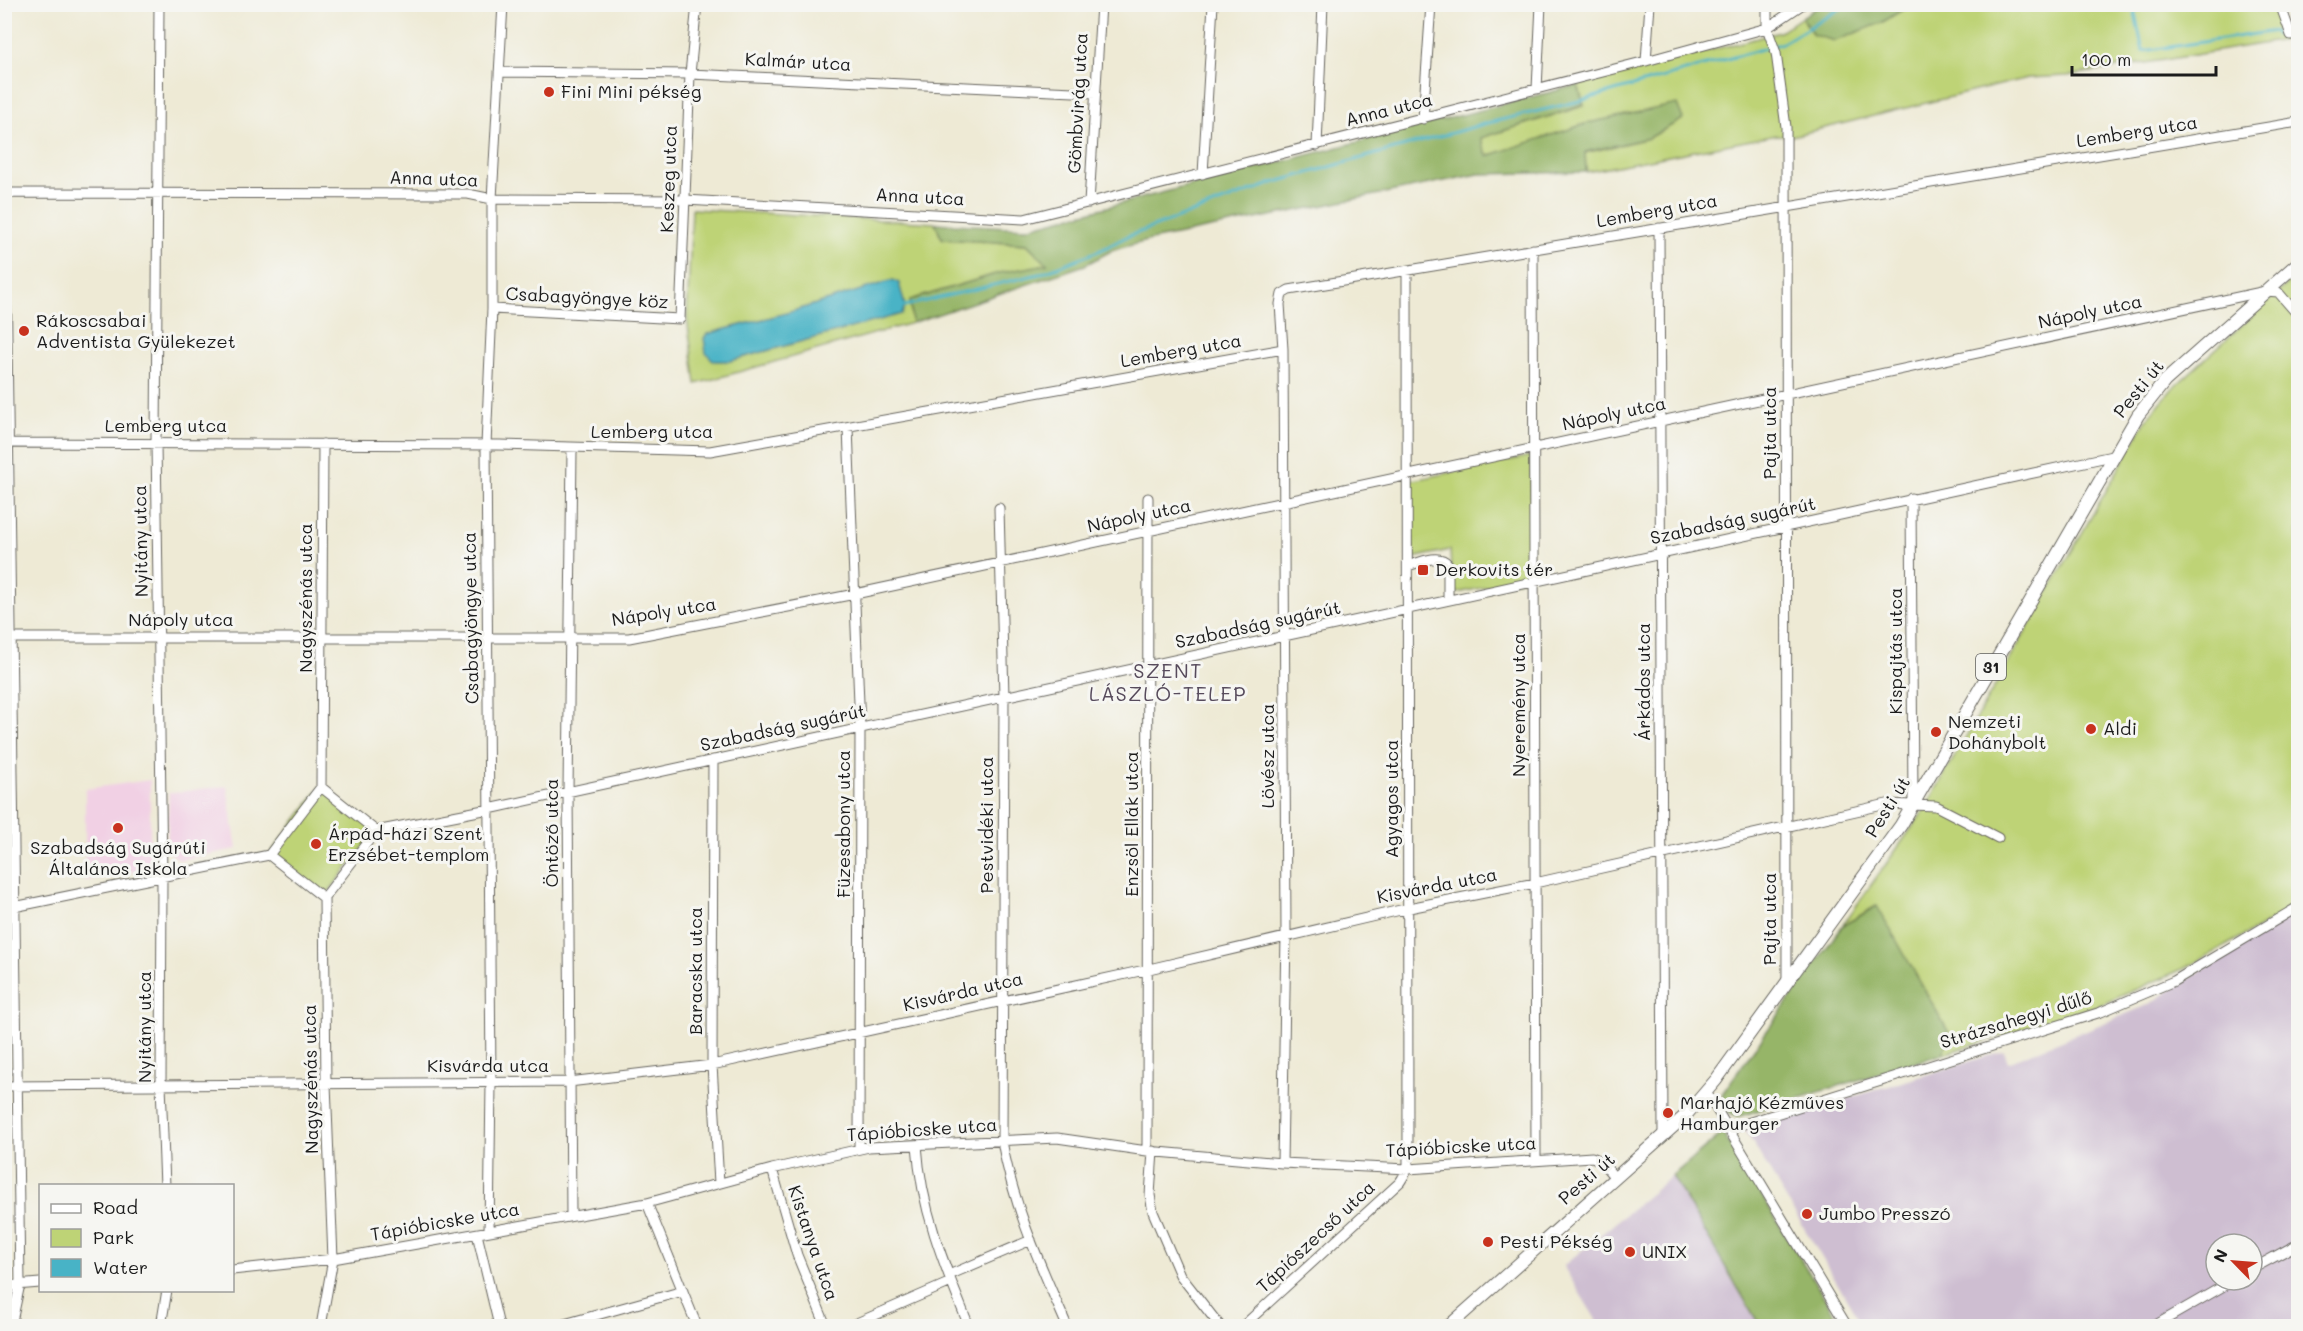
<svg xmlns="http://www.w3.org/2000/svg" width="2303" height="1331" font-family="Mali,sans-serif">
<rect width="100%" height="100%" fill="#f6f6f2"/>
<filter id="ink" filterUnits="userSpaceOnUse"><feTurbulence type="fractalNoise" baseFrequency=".0167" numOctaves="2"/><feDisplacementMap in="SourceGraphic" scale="12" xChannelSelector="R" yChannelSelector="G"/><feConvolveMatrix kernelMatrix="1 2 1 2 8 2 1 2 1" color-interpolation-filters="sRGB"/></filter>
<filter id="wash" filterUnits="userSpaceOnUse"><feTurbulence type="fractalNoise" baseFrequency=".008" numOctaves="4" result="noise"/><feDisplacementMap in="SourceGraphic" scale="24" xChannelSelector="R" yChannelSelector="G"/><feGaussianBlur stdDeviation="1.35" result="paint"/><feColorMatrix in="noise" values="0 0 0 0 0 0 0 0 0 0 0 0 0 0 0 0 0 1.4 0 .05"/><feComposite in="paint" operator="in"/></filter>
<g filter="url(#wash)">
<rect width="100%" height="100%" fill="#eeead5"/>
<!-- built -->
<path fill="#f1d0e4" d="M 150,780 L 150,868 L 85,881 L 85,789 Z
M 227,786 L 237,849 L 179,860 L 167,850 L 169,793 Z"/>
<!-- industrial -->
<path fill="#cebed1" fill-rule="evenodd" d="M 2298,909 L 2298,1326 L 1863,1326 L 1745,1130 L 2004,1051 L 2008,1062 L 2148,1005 ZM 2216,1244 L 2252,1244 L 2252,1280 L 2216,1280 Z
M 1672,1176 L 1728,1273 L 1759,1326 L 1600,1326 L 1563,1266 Z"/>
<!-- green -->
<path fill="#bed376" stroke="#6d7849" stroke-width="1.5" d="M 2272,4 L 2285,40 L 2067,76 L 2028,78 L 1792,136 L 1777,135 L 1586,172 L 1585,153 L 1649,138 L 1683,119 L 1588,123 L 1488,157 L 1480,138 L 1584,106 L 1578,85 L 1780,32 L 1802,17 L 1813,35 L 1881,23 L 1910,5 Z
M 692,209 L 935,223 L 942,239 L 1027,244 L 1048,264 L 999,273 L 910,300 L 912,323 L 696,384 L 687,318 Z
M 2298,274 L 2298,906 L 2185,968 L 2098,1006 L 1943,1054 L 1949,1033 L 1876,906 L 1842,926 L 1923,812 L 2147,419 L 2172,389 Z
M 1531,456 L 1531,572 L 1524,579 L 1452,594 L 1450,550 L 1412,558 L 1409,481 Z
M 321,787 L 376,831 L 324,898 L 269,855 Z"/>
<!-- forest -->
<path fill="#96b567" stroke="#596842" stroke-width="1.5" d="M 1821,5 L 1821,4 L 1910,5 L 1881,23 L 1835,41 L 1813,35 L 1802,17 Z
M 1578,85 L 1584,105 L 1481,138 L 1487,156 L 1588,123 L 1677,104 L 1683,119 L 1649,138 L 1585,152 L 1586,172 L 1479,174 L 1151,240 L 1113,250 L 1085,265 L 912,323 L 910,300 L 999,273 L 1047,264 L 1027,244 L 942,239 L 935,223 L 1026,228 Z
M 1877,906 L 1949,1033 L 1943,1054 L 1737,1117 L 1726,1110 L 1722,1094 L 1842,926 Z
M 1723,1133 L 1842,1326 L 1760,1326 L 1672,1176 Z"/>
<!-- water -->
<path fill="#48b3c6" stroke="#326871" stroke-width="1.5" d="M 893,280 L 899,283 L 905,306 L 902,314 L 730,361 L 714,361 L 706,353 L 704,338 L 707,334 L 790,312 Z"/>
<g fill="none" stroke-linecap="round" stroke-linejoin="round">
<!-- stream -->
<path stroke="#48b3c6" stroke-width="3" d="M 2133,4 L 2143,51 L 2275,31 L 2276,35
M 905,306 L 1039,274 L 1101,250 L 1126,237 L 1276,182 L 1484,124 L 1580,101 L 1783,43 L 1848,4"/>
</g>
</g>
<g filter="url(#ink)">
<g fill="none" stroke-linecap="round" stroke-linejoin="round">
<defs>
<path id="minor" d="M 159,4 L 156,442 L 162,877 L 161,1085 L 165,1186
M 1767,4 L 1767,28 L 1776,53 L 1786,127 L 1787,983
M 2280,4 L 2291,35 L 2298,34
M 1646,61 L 1650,4
M 499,72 L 690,74 L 1095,93
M 1537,89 L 1541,4
M 1423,119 L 1431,4
M 1317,146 L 1323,4
M 1203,174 L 1213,4
M 4,193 L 468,194 L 492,199 L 685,200 L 1024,219 L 1646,61 L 1767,28 L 1803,4
M 5,193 L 20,1284 L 11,1326
M 1089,203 L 1101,4
M 1659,228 L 1663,1136
M 1533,249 L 1536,1160
M 492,309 L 680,319 L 690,74 L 697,4
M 848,428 L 860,728 L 859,1148
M 4,443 L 500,445 L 710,451 L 1283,349
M 1911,498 L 1913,804
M 999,508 L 1004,697 L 1002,1141 C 1013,1206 1041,1266 1067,1326
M 1408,566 C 1420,562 1439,553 1448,564 L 1448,600
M 4,638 L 629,638 L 855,594 L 2266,291 L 2278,292 L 2298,315
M 713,760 L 712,1065 L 719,1183
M 321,787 L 323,444
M 376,831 L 489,809 L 2112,456
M 269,855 L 324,898 L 376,831
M 269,855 L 321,787 L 376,831
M 4,909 L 269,855
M 4,1086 L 569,1082 L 712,1065 L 1149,969 L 1409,908 L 1535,883 L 1887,804 L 1936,806 L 1998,838
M 1706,1092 L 1847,1326
M 1728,1129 L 2101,1012 L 2174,981 L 2298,907
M 917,1145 C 921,1210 945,1267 969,1326
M 1147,1151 L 1148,498
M 1153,1151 L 1150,1195 L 1153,1212 L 1180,1275 L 1220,1326
M 1282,1163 L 1286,935 L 1283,349 L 1280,304 L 1282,294 L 1289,290 L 2298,122
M 772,1169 L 797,1255 L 826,1326
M 647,1203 L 697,1326
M 571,1216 L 568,791 L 572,449
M 489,1231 L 491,1083 L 486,445 L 492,309 L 492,199 L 503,4
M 477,1234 L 499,1326
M 2252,1269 L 2298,1244
M 232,1270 L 333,1259 L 647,1203 L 772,1169 L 869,1147 L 1057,1138 L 1147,1151 L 1282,1163 L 1408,1169 L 1592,1157 L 1601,1161 L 1615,1178
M 949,1275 L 1031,1240
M 4,1286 L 40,1283
M 161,1326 L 167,1290
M 321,1326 L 333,1259 L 326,1084 L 324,898
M 557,1326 L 683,1291
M 850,1326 L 951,1282
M 1243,1326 L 1400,1182 L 1408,1169 L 1407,271
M 2154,1326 L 2234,1280"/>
<path id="major" d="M 1449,1326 L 1685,1116 L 1716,1080 L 1901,825 L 2138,415 L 2165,381 L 2298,263"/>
</defs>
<!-- minor casing -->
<use href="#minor" stroke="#66645d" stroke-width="11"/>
<!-- major casing -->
<use href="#major" stroke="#66645d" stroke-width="14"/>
<!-- minor -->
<use href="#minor" stroke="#fff" stroke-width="9"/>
<!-- major -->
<use href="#major" stroke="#fff" stroke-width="12"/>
</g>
</g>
<!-- markers -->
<g fill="#c8321e" stroke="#f6f6f2" stroke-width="2">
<circle cx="549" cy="92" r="6"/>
<circle cx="24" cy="331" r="6"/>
<rect x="1417" y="564" width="12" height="12" rx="3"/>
<circle cx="2091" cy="729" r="6"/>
<circle cx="1936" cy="732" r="6"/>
<circle cx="118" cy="828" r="6"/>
<circle cx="316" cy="844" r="6"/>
<circle cx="1668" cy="1113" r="6"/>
<circle cx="1807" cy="1214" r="6"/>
<circle cx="1488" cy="1242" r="6"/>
<circle cx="1630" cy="1252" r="6"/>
</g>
<g text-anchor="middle" stroke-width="6" stroke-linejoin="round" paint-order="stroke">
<!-- shield labels -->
<rect fill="#f6f6f2" stroke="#5d5d5c" stroke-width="1.5" x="1976" y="654" width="30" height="26" rx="4.5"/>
<g font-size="16" font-weight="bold" fill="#1c1c1c">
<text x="1991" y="673">31</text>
</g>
<!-- street labels -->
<g font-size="18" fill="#1c1c1c" stroke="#f6f6f2">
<text transform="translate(798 62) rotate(3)" y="6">Kalmár utca</text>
<text transform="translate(1078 103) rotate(-87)" y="6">Gömbvirág utca</text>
<text transform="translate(1389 110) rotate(-14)" y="6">Anna utca</text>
<text transform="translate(2137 132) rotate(-9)" y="6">Lemberg utca</text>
<text transform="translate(434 179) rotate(2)" y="6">Anna utca</text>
<text transform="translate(669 179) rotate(-88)" y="6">Keszeg utca</text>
<text transform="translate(920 197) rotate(3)" y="6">Anna utca</text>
<text transform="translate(1657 211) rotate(-10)" y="6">Lemberg utca</text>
<text transform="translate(587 298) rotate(3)" y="6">Csabagyöngye köz</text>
<text transform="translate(2090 312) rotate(-12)" y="6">Nápoly utca</text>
<text transform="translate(1181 351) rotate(-10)" y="6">Lemberg utca</text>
<text transform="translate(2139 389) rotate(-51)" y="6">Pesti út</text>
<text transform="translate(1614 414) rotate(-12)" y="6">Nápoly utca</text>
<text x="166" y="432">Lemberg utca</text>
<text x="652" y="438">Lemberg utca</text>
<text transform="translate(1770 433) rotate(-90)" y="6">Pajta utca</text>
<text transform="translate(1139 516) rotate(-12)" y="6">Nápoly utca</text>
<text transform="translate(1733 521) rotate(-12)" y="6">Szabadság sugárút</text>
<text transform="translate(141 541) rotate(-91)" y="6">Nyitány utca</text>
<text transform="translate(306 598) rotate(-90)" y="6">Nagyszénás utca</text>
<text transform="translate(664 612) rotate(-9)" y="6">Nápoly utca</text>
<text transform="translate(471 618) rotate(-91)" y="6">Csabagyöngye utca</text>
<text x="181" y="626">Nápoly utca</text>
<text transform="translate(1258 625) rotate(-12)" y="6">Szabadság sugárút</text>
<text transform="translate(1896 651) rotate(-90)" y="6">Kispajtás utca</text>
<text transform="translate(1644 682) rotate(-90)" y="6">Árkádos utca</text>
<text transform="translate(1519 705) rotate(-90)" y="6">Nyeremény utca</text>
<text transform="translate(783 728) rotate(-12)" y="6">Szabadság sugárút</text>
<text transform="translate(1268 756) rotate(-90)" y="6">Lövész utca</text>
<text transform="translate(1392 799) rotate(-90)" y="6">Agyagos utca</text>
<text transform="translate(1888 807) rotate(-58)" y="6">Pesti út</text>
<text transform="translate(844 824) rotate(-90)" y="6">Füzesabony utca</text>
<text transform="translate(1132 824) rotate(-90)" y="6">Enzsöl Ellák utca</text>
<text transform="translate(987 825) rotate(-90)" y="6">Pestvidéki utca</text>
<text transform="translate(552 833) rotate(-90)" y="6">Öntöző utca</text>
<text transform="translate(1437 886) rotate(-11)" y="6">Kisvárda utca</text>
<text transform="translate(1770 919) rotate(-90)" y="6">Pajta utca</text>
<text transform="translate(696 971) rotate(-90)" y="6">Baracska utca</text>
<text transform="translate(963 992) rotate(-13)" y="6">Kisvárda utca</text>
<text transform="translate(2016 1020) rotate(-17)" y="6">Strázsahegyi dűlő</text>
<text transform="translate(145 1027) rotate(-90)" y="6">Nyitány utca</text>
<text x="488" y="1072">Kisvárda utca</text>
<text transform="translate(311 1079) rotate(-91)" y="6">Nagyszénás utca</text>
<text transform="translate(922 1130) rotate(-4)" y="6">Tápióbicske utca</text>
<text transform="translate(1461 1147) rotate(-3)" y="6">Tápióbicske utca</text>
<text transform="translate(1587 1179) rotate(-41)" y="6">Pesti út</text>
<text transform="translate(445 1222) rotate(-10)" y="6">Tápióbicske utca</text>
<text transform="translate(1316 1237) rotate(-43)" y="6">Tápiószecső utca</text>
<text transform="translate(813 1243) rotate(71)" y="6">Kistanya utca</text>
</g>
<!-- poi labels -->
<g font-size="18" fill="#1c1c1c" stroke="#f6f6f2" text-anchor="start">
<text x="561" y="98">Fini Mini pékség</text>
<text x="36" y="327">Rákoscsabai<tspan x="36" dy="21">Adventista Gyülekezet</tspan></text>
<text x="1435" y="576">Derkovits tér</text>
<text x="1948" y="728">Nemzeti<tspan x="1948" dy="21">Dohánybolt</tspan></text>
<text x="2103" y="735">Aldi</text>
<text x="328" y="840">Árpád-házi Szent<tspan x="328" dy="21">Erzsébet-templom</tspan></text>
<text x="118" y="854" text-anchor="middle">Szabadság Sugárúti<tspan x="118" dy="21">Általános Iskola</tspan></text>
<text x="1680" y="1109">Marhajó Kézműves<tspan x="1680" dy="21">Hamburger</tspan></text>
<text x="1819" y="1220">Jumbo Presszó</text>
<text x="1500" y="1248">Pesti Pékség</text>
<text x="1642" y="1258">UNIX</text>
</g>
<!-- neighbourhood labels -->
<g font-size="20" letter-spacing="1.5" fill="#574b5c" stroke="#f6f6f2">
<text x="1168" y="678">SZENT<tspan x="1168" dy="23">LÁSZLÓ-TELEP</tspan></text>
</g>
</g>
<!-- margin -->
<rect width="2303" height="1331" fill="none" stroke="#f6f6f2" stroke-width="24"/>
<!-- legend -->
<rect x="39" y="1184" width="195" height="108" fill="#f6f6f2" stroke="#9f9f9c" stroke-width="1.5"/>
<rect x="51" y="1204" width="30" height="9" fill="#ffffff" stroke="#9f9f9c" stroke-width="1.5"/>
<text x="93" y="1214" font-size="18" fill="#1c1c1c">Road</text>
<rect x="51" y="1229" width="30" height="18" fill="#bed376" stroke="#9f9f9c" stroke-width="1.5"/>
<text x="93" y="1244" font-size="18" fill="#1c1c1c">Park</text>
<rect x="51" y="1259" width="30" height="18" fill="#48b3c6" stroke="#9f9f9c" stroke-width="1.5"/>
<text x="93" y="1274" font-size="18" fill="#1c1c1c">Water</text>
<!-- north arrow -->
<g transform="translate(2234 1262) rotate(295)"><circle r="28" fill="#f6f6f2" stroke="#9f9f9c" stroke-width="1.5"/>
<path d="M0-4.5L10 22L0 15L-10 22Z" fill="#c8321e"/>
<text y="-9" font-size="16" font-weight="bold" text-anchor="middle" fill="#1c1c1c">N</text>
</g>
<!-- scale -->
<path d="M2072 66v9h144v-9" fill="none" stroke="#1c1c1c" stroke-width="3"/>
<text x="2081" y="66" font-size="18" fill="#1c1c1c" stroke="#f6f6f2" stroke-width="4.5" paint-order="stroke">100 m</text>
</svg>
